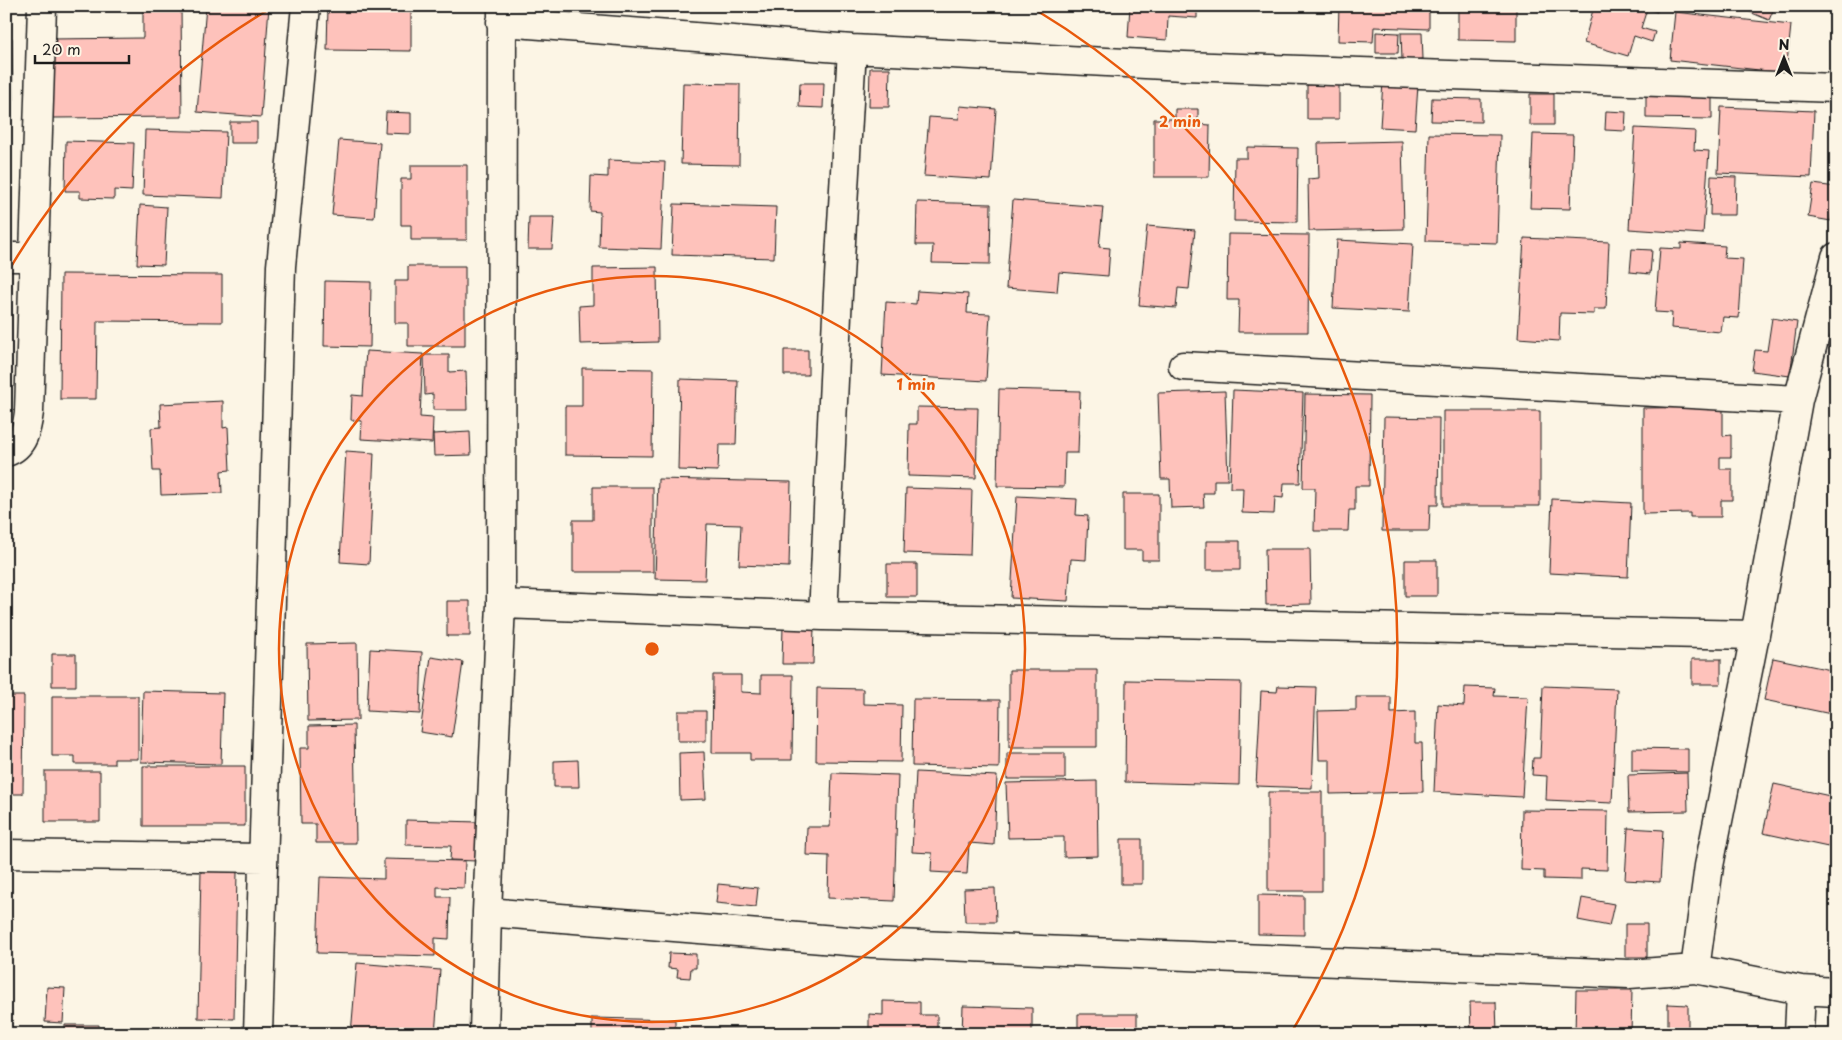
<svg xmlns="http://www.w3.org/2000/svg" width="1842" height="1040" font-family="'Playpen Sans',sans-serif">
<rect width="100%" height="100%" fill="#fcf5e5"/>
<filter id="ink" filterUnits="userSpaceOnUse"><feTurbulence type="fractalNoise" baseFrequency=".02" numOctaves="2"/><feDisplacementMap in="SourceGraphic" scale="10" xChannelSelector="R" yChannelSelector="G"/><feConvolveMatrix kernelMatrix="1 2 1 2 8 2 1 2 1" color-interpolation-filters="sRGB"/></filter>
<g filter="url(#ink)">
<!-- building -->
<path fill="#fec2bb" stroke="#1c1c1c" d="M 143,6 L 181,6 L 182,117 L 52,118 L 51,39 L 143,38 Z
M 206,6 L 269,6 L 261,117 L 197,112 Z
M 328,6 L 411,6 L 411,51 L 327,50 Z
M 662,6 L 701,6 L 701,10 Z
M 1130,6 L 1197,6 L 1197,18 L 1168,16 L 1167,40 L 1128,37 Z
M 1339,6 L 1429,6 L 1429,29 L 1374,27 L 1373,42 L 1338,41 Z
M 1458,6 L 1516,6 L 1516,41 L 1458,40 Z
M 1594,6 L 1659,6 L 1657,12 L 1647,9 L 1641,28 L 1655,32 L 1652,42 L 1634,36 L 1628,56 L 1584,43 Z
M 1735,6 L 1775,6 L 1769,20 Z
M 1675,12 L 1791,25 L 1786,73 L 1670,60 Z
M 1376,32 L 1399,33 L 1398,53 L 1376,53 Z
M 1401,33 L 1422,33 L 1423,59 L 1402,60 Z
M 6,38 L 12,38 L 13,101 L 6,102 Z
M 870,68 L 890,68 L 889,107 L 869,107 Z
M 1383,82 L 1418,85 L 1415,129 L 1380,127 Z
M 683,83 L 740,84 L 739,165 L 681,164 Z
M 800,83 L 824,83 L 823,108 L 799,107 Z
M 1307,85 L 1339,85 L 1339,119 L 1307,119 Z
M 1646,91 L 1712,92 L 1712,119 L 1646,118 Z
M 1530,94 L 1554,94 L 1554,125 L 1530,125 Z
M 1432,98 L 1481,99 L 1481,122 L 1431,121 Z
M 960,106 L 996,109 L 991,180 L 924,176 L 929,117 L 959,119 Z
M 1721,107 L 1814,111 L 1811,177 L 1718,173 Z
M 1175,109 L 1198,109 L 1198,124 L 1210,125 L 1209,177 L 1154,177 L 1154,119 L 1175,119 Z
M 1606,111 L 1626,112 L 1625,131 L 1605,130 Z
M 386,112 L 411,113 L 411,134 L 385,133 Z
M 230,122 L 257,122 L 257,143 L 230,143 Z
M 1635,128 L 1695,131 L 1694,150 L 1709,151 L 1703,234 L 1629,229 Z
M 6,129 L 10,130 L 6,174 Z
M 145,130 L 226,132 L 223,198 L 143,195 Z
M 1429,134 L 1500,135 L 1497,243 L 1426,241 Z
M 1533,134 L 1573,135 L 1570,209 L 1530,208 Z
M 339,140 L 380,143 L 374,218 L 332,215 Z
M 66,141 L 134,143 L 132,191 L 114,190 L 114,199 L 80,198 L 80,191 L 65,191 Z
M 1402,141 L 1404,229 L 1309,231 L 1308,179 L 1319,178 L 1318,143 Z
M 1247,147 L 1298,148 L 1297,222 L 1234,221 L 1235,158 L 1247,158 Z
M 608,160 L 665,162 L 661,249 L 599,247 L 600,212 L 590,211 L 591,176 L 608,177 Z
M 411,165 L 467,165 L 467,240 L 411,240 L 411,225 L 401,225 L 401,179 L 411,179 Z
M 1711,176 L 1736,177 L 1735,215 L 1710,215 Z
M 1813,184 L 1836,187 L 1831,221 L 1808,217 Z
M 1013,200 L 1103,207 L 1099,247 L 1110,248 L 1108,276 L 1059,272 L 1057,292 L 1006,288 Z
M 917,202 L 991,204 L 990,264 L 932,263 L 933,245 L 916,245 Z
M 674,204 L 776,207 L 774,258 L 672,255 Z
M 140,205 L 167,207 L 164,265 L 137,264 Z
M 529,217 L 554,217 L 552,249 L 528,249 Z
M 1147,226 L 1195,230 L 1189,289 L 1178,288 L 1176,308 L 1139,305 Z
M 1228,234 L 1309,235 L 1308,332 L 1238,332 L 1239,300 L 1227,300 Z
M 1524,238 L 1609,242 L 1606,309 L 1594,309 L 1594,314 L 1560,313 L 1559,341 L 1518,338 Z
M 1337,240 L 1413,244 L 1409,312 L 1333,308 Z
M 1681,243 L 1725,246 L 1724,258 L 1743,259 L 1739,318 L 1723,317 L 1721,332 L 1671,328 L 1672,313 L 1655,312 L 1660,248 L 1681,249 Z
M 1632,249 L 1652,250 L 1650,274 L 1630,272 Z
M 408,266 L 465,266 L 465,346 L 408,346 L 408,323 L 395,323 L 395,281 L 408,281 Z
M 657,267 L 658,342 L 580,344 L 579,306 L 593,305 L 593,268 Z
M 61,274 L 222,275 L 222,322 L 97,321 L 96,399 L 60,399 Z
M 325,281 L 371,282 L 370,347 L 324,346 Z
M 917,291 L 968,294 L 967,313 L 990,314 L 986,381 L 882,375 L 886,302 L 916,304 Z
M 1772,318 L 1797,322 L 1790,376 L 1752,371 L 1755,350 L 1767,351 Z
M 784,350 L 808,350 L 808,375 L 784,375 Z
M 366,351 L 423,354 L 420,417 L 433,418 L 432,443 L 361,439 L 362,421 L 351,420 L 352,395 L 363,396 Z
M 424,355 L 449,355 L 449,372 L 466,371 L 467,410 L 433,410 L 433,394 L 425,395 Z
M 582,368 L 653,369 L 652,456 L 565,455 L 565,406 L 582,406 Z
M 680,379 L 738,381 L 736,445 L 719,445 L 718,471 L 678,470 Z
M 999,389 L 1080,391 L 1078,453 L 1065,453 L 1064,487 L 997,486 Z
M 1233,390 L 1303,393 L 1300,483 L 1284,483 L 1283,498 L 1275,497 L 1274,514 L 1242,513 L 1243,488 L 1230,488 Z
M 1225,391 L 1228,480 L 1214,480 L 1214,493 L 1203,493 L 1204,507 L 1171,508 L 1170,479 L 1161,479 L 1158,393 Z
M 1305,394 L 1370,395 L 1369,486 L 1355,486 L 1355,510 L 1349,510 L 1348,531 L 1314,531 L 1315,488 L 1303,488 Z
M 223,401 L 223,428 L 228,427 L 230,470 L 221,471 L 222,493 L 161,495 L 160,471 L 153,471 L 151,428 L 161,427 L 160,404 Z
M 917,407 L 978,408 L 976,478 L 908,476 L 909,424 L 917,424 Z
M 1723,407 L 1723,436 L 1731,435 L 1731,457 L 1720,457 L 1720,469 L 1732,469 L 1732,500 L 1721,500 L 1721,517 L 1690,517 L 1690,513 L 1643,514 L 1643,408 Z
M 1443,411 L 1540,411 L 1540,506 L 1443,506 Z
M 1384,417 L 1439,418 L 1438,505 L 1430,505 L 1429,531 L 1382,531 Z
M 470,432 L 471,455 L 434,456 L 433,434 Z
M 346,451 L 374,453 L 369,564 L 340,562 Z
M 658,479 L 791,482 L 789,567 L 739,565 L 741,525 L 707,524 L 705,580 L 655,579 Z
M 593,487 L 653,487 L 653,572 L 573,572 L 573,520 L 593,520 Z
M 906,488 L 972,490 L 970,555 L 904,553 Z
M 1123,494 L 1159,494 L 1159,560 L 1142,560 L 1142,550 L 1123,550 Z
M 1017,496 L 1077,499 L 1076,515 L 1088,516 L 1086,560 L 1071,559 L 1068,601 L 1011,598 Z
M 1552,499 L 1631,503 L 1628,577 L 1549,573 Z
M 1206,541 L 1240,541 L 1240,570 L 1206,570 Z
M 1265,549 L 1310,549 L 1311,604 L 1266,605 Z
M 1405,560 L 1437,560 L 1437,596 L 1405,596 Z
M 887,564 L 917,564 L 917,597 L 887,597 Z
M 447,601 L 470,601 L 470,636 L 447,636 Z
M 783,626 L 814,626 L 813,664 L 782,664 Z
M 357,643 L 358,720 L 308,721 L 307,644 Z
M 370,649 L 422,652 L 420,714 L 367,711 Z
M 52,654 L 76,654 L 76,686 L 52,686 Z
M 431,657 L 463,662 L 452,737 L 420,732 Z
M 1773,658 L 1836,671 L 1836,715 L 1764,700 Z
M 1692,659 L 1721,659 L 1721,684 L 1692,684 Z
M 1009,670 L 1097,670 L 1097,747 L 1009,747 Z
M 713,675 L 741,675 L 741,692 L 761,693 L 761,675 L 793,675 L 792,760 L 750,760 L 750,753 L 712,753 Z
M 1126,680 L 1241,682 L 1239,785 L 1125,782 Z
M 1278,686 L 1316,687 L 1312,788 L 1256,786 L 1261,691 L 1277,692 Z
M 1543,686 L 1617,689 L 1612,803 L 1546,800 L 1547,776 L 1532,775 L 1533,758 L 1540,758 Z
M 1465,687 L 1495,688 L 1494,696 L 1528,697 L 1522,797 L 1434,792 L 1438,704 L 1464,706 Z
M 817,688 L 863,689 L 863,704 L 902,705 L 901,762 L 816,761 Z
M 143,691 L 223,693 L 221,764 L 141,762 Z
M 6,696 L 24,696 L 23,794 L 6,794 Z
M 52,696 L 138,696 L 138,759 L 114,759 L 114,764 L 75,764 L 75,756 L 52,756 Z
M 1356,697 L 1391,697 L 1391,713 L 1415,712 L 1415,743 L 1422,743 L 1423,792 L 1330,794 L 1330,760 L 1319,760 L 1318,711 L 1356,710 Z
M 913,699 L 1000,700 L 999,768 L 912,766 Z
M 678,711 L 706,711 L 706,741 L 678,741 Z
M 354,725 L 356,843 L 316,843 L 316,824 L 301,824 L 300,748 L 309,748 L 309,726 Z
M 1632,748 L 1688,749 L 1688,772 L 1632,771 Z
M 704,752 L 706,799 L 680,800 L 679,753 Z
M 1007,753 L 1065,753 L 1065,779 L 1007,779 Z
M 578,760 L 579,787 L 554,787 L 554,761 Z
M 143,766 L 245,766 L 245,826 L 143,826 Z
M 45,771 L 100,771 L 100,822 L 45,822 Z
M 916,772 L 997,776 L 994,845 L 969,843 L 967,874 L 931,872 L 932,853 L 912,852 Z
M 832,773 L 898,775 L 894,901 L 828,898 L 829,856 L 806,855 L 807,827 L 830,827 Z
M 1687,773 L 1688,811 L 1629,812 L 1628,775 Z
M 1097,781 L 1098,856 L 1064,857 L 1064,837 L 1008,838 L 1006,783 Z
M 1774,784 L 1830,796 L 1829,802 L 1836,803 L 1836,810 L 1828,847 L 1763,833 Z
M 1268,792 L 1322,792 L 1322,891 L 1268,891 Z
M 1522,810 L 1608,811 L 1607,870 L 1581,869 L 1581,880 L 1544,879 L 1544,871 L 1521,870 Z
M 406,820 L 478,822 L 477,861 L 450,860 L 451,846 L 406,845 Z
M 1628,828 L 1663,830 L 1660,882 L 1625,880 Z
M 1121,839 L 1142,839 L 1142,884 L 1121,884 Z
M 384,859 L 465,861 L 464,888 L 437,887 L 437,897 L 450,897 L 449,939 L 435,938 L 435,956 L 317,953 L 320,877 L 384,879 Z
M 201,871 L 237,872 L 234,1019 L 198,1018 Z
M 718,884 L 758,888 L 756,907 L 716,903 Z
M 995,888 L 996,922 L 965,922 L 964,889 Z
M 1258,895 L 1304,896 L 1304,935 L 1258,934 Z
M 1582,898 L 1614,904 L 1609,926 L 1578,920 Z
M 1625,924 L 1647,924 L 1647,957 L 1625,957 Z
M 669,953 L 696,954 L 696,968 L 691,968 L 690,978 L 677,977 L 678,969 L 668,968 Z
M 357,963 L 440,970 L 435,1034 L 351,1034 Z
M 47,987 L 65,988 L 63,1023 L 45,1022 Z
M 1576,990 L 1632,990 L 1631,1034 L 1575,1034 Z
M 883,1001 L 920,1002 L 920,1015 L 937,1015 L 937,1034 L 869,1034 L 869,1014 L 883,1015 Z
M 1470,1002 L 1496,1002 L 1497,1034 L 1471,1034 Z
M 1668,1004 L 1688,1005 L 1688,1034 L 1668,1034 Z
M 963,1006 L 1032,1008 L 1032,1034 L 962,1034 Z
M 1078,1014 L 1137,1014 L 1137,1034 L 1078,1034 Z
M 592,1018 L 675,1020 L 675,1034 L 592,1034 Z
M 65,1025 L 99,1025 L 99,1034 L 65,1034 Z
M 691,1028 L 775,1030 L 775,1034 L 691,1034 Z
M 786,1031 L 848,1034 L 786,1034 Z"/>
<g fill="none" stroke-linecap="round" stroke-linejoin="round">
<defs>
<path id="street" d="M 501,22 L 852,49 L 1184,66 L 1836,88
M 6,257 L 34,257
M 1183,366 L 1798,400
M 6,452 C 24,447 27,427 29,412 L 42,6
M 501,604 L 823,616 L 1755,635
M 823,616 L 838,294 L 852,49
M 6,854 L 263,858
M 487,912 L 872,943 L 1629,974 L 1695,969 L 1801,990 L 1836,992
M 1695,969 L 1709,866 L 1755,635 L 1798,400 L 1836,257
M 258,1034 L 281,266 L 306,6
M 484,1034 L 487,912 L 501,604 L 502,6
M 1799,1034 L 1801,990"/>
</defs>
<!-- street casing -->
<use href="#street" stroke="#1c1c1c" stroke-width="31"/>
<!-- street -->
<use href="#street" stroke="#fcf5e5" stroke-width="28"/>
</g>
</g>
<!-- distance rings -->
<g fill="none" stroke="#e8590c" stroke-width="2.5">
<circle cx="652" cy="649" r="373"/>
<path d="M9 270A746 746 0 0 1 268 10M1036 10A746 746 0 0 1 1291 1033"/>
</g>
<circle cx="652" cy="649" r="8" fill="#e8590c" stroke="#fcf5e5" stroke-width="2.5"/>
<g font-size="15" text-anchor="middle" font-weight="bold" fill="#e8590c" stroke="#fcf5e5" stroke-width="4" stroke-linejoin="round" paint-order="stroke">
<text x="1180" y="127">2 min</text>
<text x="916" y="390">1 min</text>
</g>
<!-- margin -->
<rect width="1842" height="1040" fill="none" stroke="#fcf5e5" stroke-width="25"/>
<rect x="12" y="12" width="1817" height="1015" fill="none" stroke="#1c1c1c" stroke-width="2" filter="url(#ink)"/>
<!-- north arrow -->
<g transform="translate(1784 58)" stroke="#fcf5e5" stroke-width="4" paint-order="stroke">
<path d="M0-4L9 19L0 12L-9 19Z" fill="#1c1c1c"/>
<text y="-8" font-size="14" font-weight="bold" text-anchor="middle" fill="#1c1c1c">N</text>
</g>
<!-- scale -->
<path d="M35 55v8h94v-8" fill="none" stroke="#1c1c1c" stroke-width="2.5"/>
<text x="42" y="55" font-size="15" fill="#1c1c1c" stroke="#fcf5e5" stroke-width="4" paint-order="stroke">20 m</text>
</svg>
